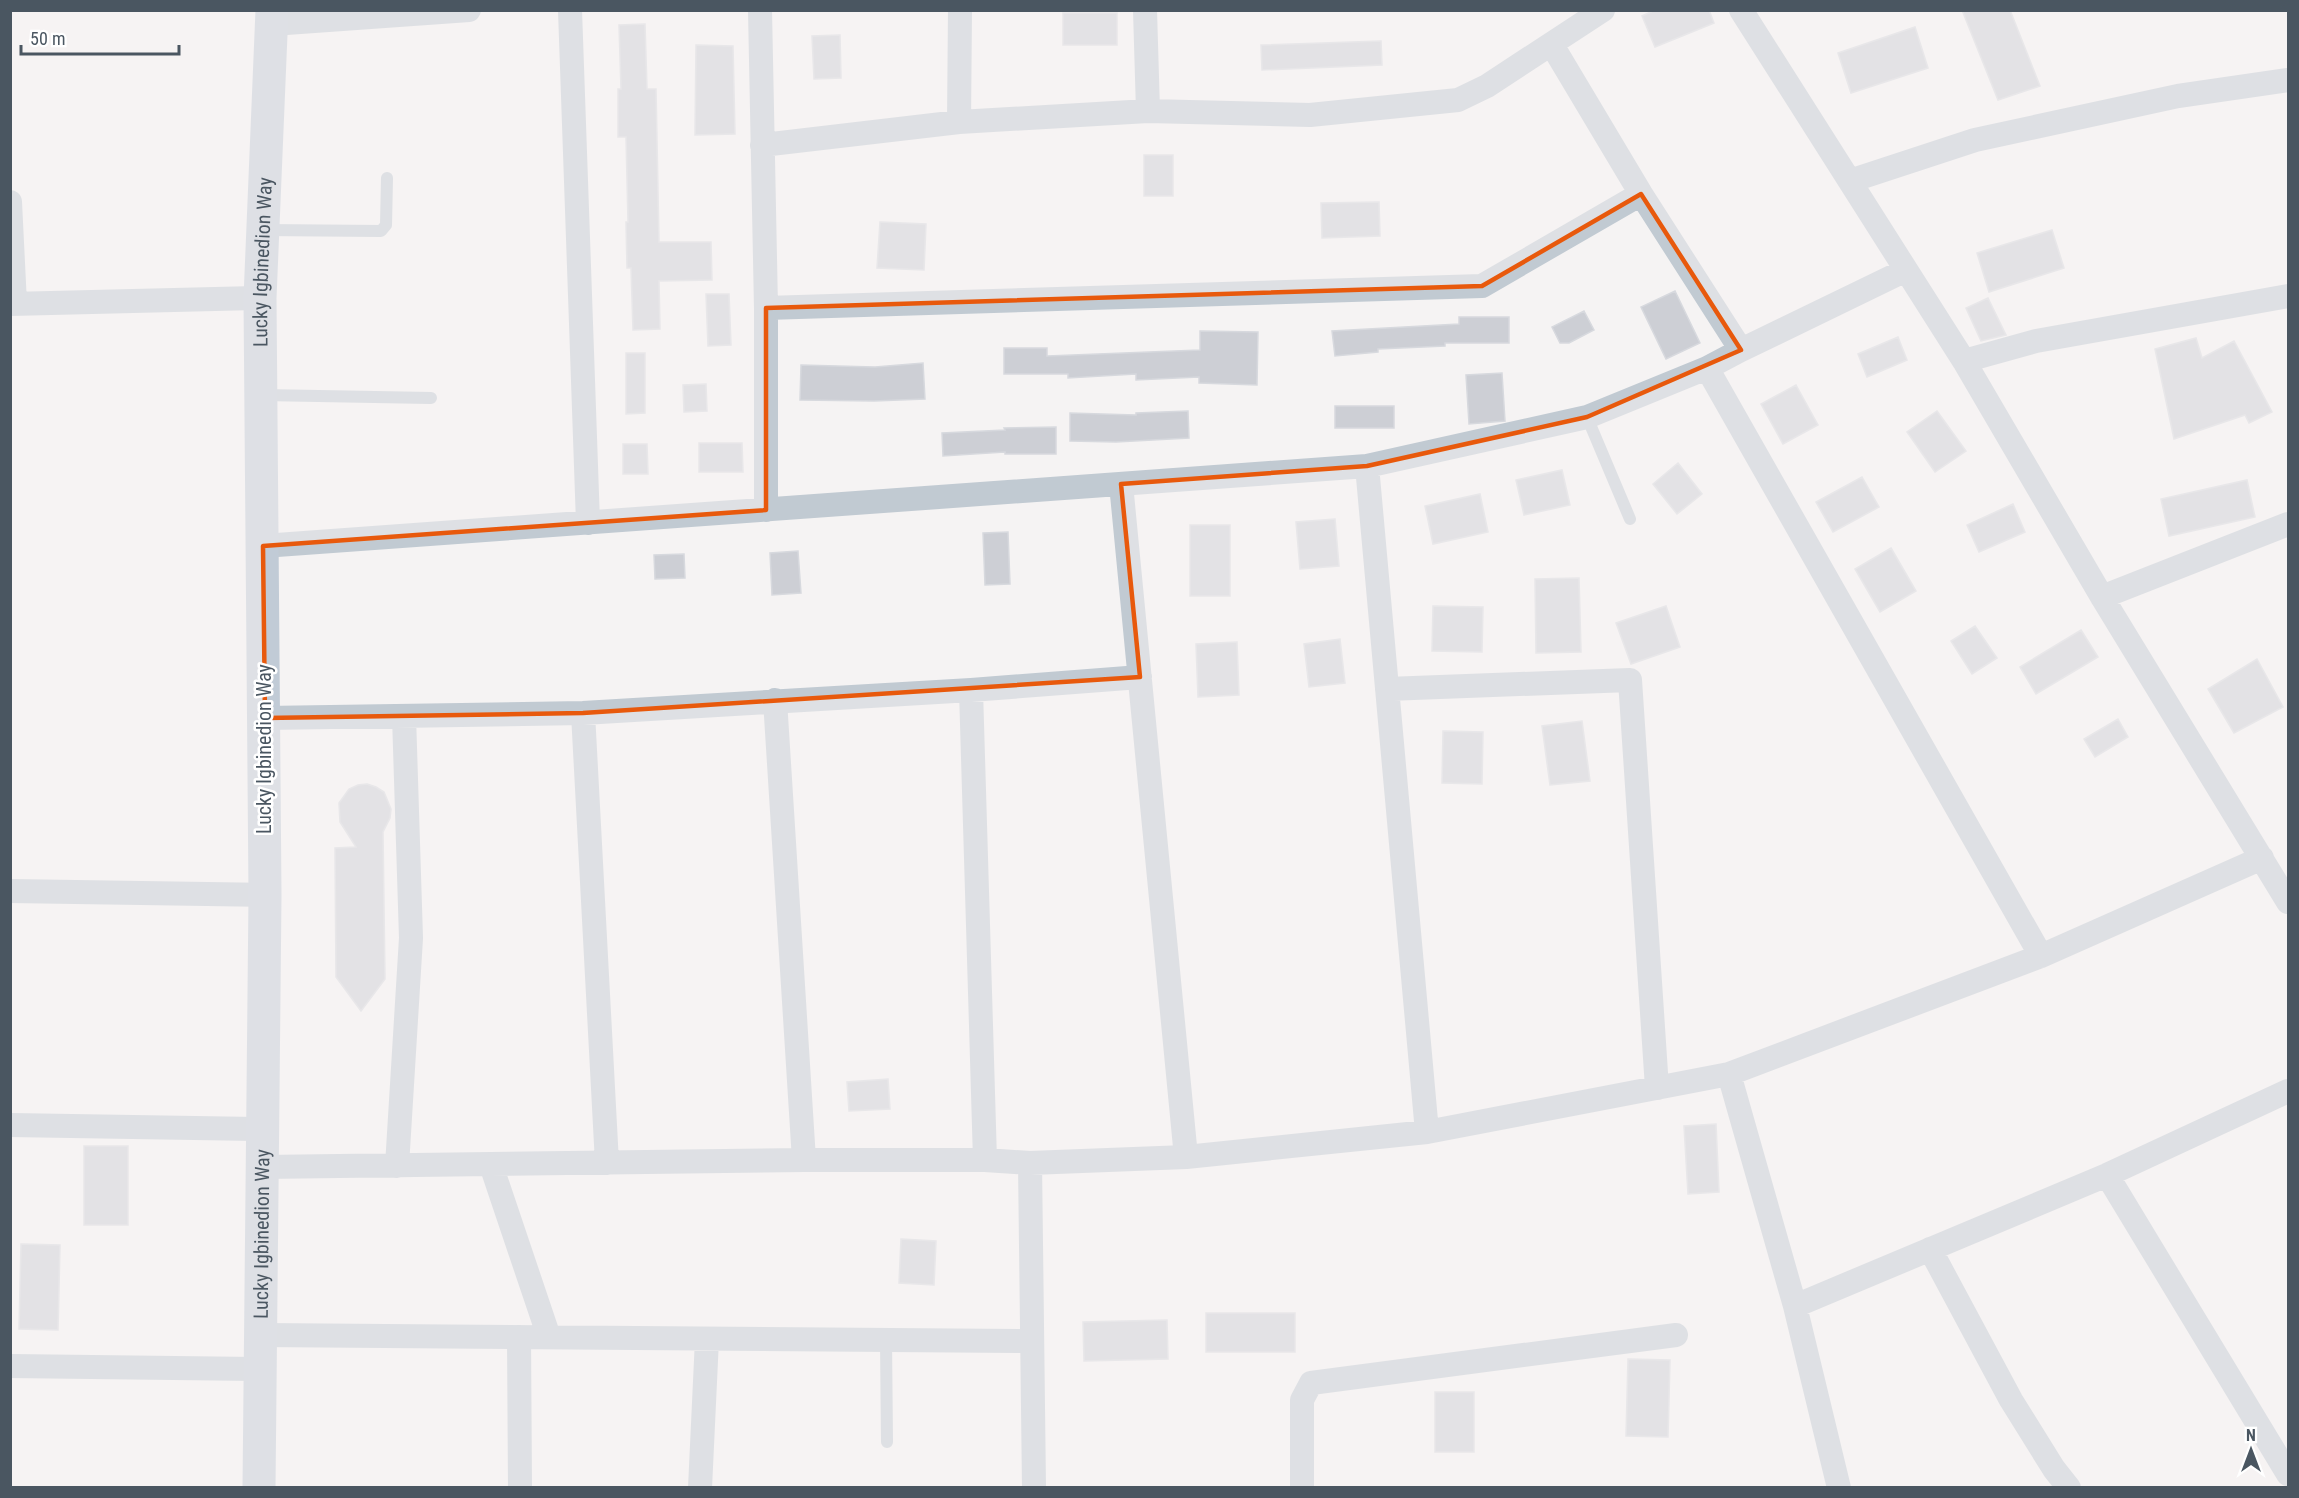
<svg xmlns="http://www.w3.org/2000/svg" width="2299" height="1498" font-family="'Roboto Condensed',sans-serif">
<rect width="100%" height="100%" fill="#f5f3f3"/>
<!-- building -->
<path fill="#cdcfd5" stroke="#d7d9de" stroke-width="1.5" d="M 1655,10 L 1709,10 L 1714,23 L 1655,47 L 1642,16 Z
M 1962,10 L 2010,10 L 2040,86 L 1998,100 Z
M 1063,13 L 1117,13 L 1117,45 L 1063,45 Z
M 645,24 L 647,89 L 656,89 L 659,242 L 711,242 L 712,280 L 659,281 L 660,329 L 633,330 L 631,268 L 627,268 L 626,222 L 628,222 L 626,137 L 618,137 L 618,89 L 621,89 L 619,25 Z
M 1915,27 L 1928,68 L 1851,93 L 1838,53 Z
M 840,35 L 841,78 L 814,79 L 812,36 Z
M 1381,41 L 1382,65 L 1262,70 L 1261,45 Z
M 696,45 L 733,46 L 735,134 L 695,135 Z
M 1144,155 L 1173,155 L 1173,196 L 1144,196 Z
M 1379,202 L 1380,236 L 1322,238 L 1321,203 Z
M 880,222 L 926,224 L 924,270 L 877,268 Z
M 2052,230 L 2064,268 L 1989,292 L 1977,253 Z
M 1675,291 L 1700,343 L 1666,359 L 1641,307 Z
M 706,294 L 729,294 L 731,345 L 708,346 Z
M 1988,298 L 2006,335 L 1981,341 L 1966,308 Z
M 1584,311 L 1594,330 L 1569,343 L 1560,343 L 1552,327 Z
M 1459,317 L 1509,317 L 1509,343 L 1445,343 L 1445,346 L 1378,349 L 1378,352 L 1335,356 L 1332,331 L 1459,324 Z
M 1200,331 L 1258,332 L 1257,385 L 1199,383 L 1199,377 L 1136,380 L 1136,374 L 1068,378 L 1068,374 L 1004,374 L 1004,348 L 1047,348 L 1047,356 L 1200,350 Z
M 1898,337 L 1907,360 L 1867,377 L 1858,354 Z
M 2196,338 L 2202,358 L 2234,341 L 2272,412 L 2249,423 L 2245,415 L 2174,439 L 2155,349 Z
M 626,353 L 645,353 L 645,413 L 626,414 Z
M 923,363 L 925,399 L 874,401 L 800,400 L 801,365 L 875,367 Z
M 1502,373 L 1505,421 L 1469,424 L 1466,375 Z
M 706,384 L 707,411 L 684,412 L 683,385 Z
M 1796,385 L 1818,425 L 1783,444 L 1761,404 Z
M 1335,406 L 1394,406 L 1394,428 L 1335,428 Z
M 1188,411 L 1189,438 L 1116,442 L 1070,441 L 1070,413 L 1136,415 L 1136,413 Z
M 1937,411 L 1966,451 L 1935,472 L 1907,432 Z
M 1056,427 L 1056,454 L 1005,454 L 1005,452 L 943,456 L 942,433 L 1005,430 L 1004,428 Z
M 699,443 L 742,443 L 743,472 L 699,472 Z
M 623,444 L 647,444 L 648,474 L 623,474 Z
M 1678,463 L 1702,494 L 1677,514 L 1653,484 Z
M 1562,470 L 1570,505 L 1524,515 L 1516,480 Z
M 1862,477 L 1879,507 L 1833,532 L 1816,502 Z
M 2247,480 L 2255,517 L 2169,536 L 2161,499 Z
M 1480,494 L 1488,532 L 1433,544 L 1425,506 Z
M 2013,504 L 2025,532 L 1979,552 L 1967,525 Z
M 1335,519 L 1339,566 L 1300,569 L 1296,522 Z
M 1190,525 L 1230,525 L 1230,596 L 1190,596 Z
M 1008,532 L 1010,584 L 985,585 L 983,533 Z
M 1891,548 L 1916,591 L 1880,612 L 1855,569 Z
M 798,551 L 801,593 L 772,595 L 770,553 Z
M 684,554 L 685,578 L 655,579 L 654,555 Z
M 1579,578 L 1581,652 L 1536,653 L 1535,579 Z
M 1433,606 L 1483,607 L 1482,652 L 1432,651 Z
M 1666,606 L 1680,647 L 1631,664 L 1616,623 Z
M 1975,626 L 1997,658 L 1972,674 L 1951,641 Z
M 2081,630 L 2098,657 L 2036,694 L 2020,667 Z
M 1340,639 L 1345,683 L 1309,687 L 1304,644 Z
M 1237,642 L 1239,695 L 1198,697 L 1196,644 Z
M 2257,659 L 2283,707 L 2234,733 L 2208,689 Z
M 2118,719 L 2128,737 L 2095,757 L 2084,739 Z
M 1582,721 L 1590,781 L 1550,785 L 1542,726 Z
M 1443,731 L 1483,732 L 1482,784 L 1442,783 Z
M 367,784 L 376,787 L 384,792 L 391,809 L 390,818 L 383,832 L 385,979 L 361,1011 L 336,977 L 335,848 L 356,847 L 340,822 L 339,803 L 349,789 L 358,785 Z
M 888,1079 L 890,1109 L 849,1111 L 847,1082 Z
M 1716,1124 L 1719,1192 L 1688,1194 L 1684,1126 Z
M 84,1146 L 128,1146 L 128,1225 L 84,1225 Z
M 901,1239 L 936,1241 L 934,1285 L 899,1283 Z
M 21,1244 L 60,1245 L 58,1330 L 19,1329 Z
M 1206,1313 L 1295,1313 L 1295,1352 L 1206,1352 Z
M 1167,1320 L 1168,1359 L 1084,1361 L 1083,1322 Z
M 1628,1359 L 1670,1360 L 1668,1437 L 1626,1436 Z
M 1435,1392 L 1474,1392 L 1474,1452 L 1435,1452 Z"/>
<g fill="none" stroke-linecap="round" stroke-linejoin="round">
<!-- lane -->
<path stroke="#c1cad2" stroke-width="12" d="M 263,230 L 381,231 L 386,225 L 387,178
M 262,395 L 431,398
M 1587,417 L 1630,519
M 886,1340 L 887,1442"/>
<!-- street -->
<path stroke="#c1cad2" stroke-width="24" d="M 570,10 L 588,523
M 760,10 L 766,308 L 766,510
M 1145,10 L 1148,111
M 1741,10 L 1964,361 L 2102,597 L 2288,902
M 272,24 L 469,10
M 1552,45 L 1641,194 L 1741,350 L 1707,368
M 959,122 L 960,10
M 762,145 L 959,122 L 1148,111 L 1310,115 L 1458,100 L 1487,86 L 1603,10
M 1850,181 L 1975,140 L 2178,96 L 2288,80
M 10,202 L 15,304
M 10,304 L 260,298
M 766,308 L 1482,286 L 1641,194
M 1741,350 L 1906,270
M 1964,361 L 2036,341 L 2288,296
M 1367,466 L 1427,1132 L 1729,1074 L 2041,956 L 2262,858
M 263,546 L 1367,466 L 1587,417 L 1707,368 L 2041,956
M 2102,597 L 2288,524
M 1387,689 L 1630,680 L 1657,1088
M 971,690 L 985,1160
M 775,700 L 804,1160
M 583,713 L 607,1163
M 265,718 L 583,713 L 971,690 L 1140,677
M 10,891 L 265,895
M 1729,1074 L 1795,1306 L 1839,1488
M 10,1125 L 263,1129
M 1186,1157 L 1427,1132
M 1030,1163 L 1034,1488
M 491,1165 L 549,1337
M 397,1166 L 411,938 L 404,716
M 263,1167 L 804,1160 L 985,1160 L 1030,1163 L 1186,1157 L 1121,484
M 2107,1175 L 2288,1474
M 1930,1249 L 2011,1400 L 2054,1469 L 2069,1488
M 1795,1306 L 2107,1175 L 2288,1091
M 261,1335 L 1032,1341
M 519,1337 L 520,1488
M 10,1366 L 261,1369
M 700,1488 L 707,1339
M 1302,1488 L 1302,1400 L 1311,1383 L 1676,1335"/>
<!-- secondary -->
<path stroke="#c1cbd6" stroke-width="33" id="s1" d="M 259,1488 L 265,895 L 260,298 L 272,10"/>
</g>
<!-- marked area -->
<path d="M0 0H2299V1498H0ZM 1641,194 L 1741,350 L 1587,417 L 1367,466 L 1121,484 L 1140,677 L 583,713 L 265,718 L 263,546 L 766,510 L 766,308 L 1482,286 Z" fill="#f5f3f3" fill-opacity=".55" fill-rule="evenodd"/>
<path fill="none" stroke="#e8590c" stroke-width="4.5" stroke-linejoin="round" d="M 1641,194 L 1741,350 L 1587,417 L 1367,466 L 1121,484 L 1140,677 L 583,713 L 265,718 L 263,546 L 766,510 L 766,308 L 1482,286 Z"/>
<g text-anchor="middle" stroke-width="5" stroke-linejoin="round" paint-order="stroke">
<!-- street labels -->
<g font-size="20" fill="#4a5661" stroke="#fff">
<text dy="7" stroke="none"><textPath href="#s1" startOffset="1226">Lucky Igbinedion Way</textPath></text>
<text transform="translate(264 749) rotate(-90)" y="7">Lucky Igbinedion Way</text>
<text dy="7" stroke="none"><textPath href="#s1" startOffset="254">Lucky Igbinedion Way</textPath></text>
</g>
</g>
<!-- border -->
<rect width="2299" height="1498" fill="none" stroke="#4a5661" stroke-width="24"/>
<!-- north arrow -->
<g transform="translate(2251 1450)" stroke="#ffffff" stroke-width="4.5" paint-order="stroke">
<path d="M0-4.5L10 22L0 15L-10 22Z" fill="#4a5661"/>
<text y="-9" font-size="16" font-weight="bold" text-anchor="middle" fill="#4a5661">N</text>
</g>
<!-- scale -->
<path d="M21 45v9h158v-9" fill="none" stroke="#4a5661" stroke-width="3"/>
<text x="30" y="45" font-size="18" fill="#4a5661" stroke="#ffffff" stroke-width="4.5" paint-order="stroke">50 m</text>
</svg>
